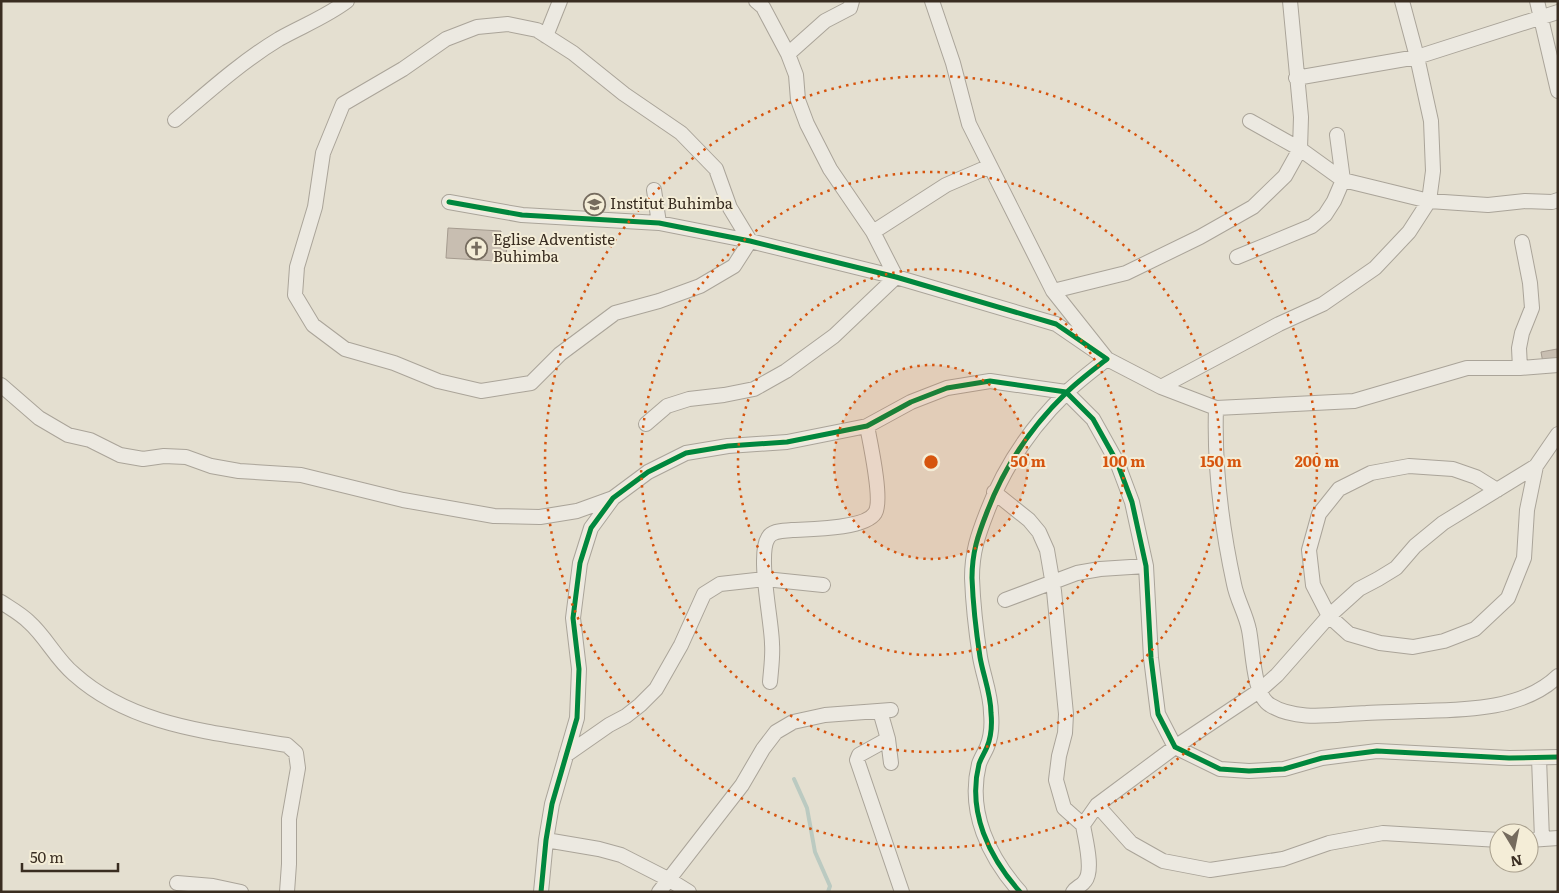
<svg xmlns="http://www.w3.org/2000/svg" width="1559" height="893" font-family="Literata,serif">
<rect width="100%" height="100%" fill="#e4dfd0"/>
<g fill="none" stroke-linecap="round" stroke-linejoin="round">
<!-- stream -->
<path stroke="#bbcac1" stroke-width="4" d="M 794,779 L 807,808 L 815,852 L 830,886 L 828,892"/>
</g>
<!-- building -->
<path fill="#c8beb1" stroke="#a59b8f" d="M 448,228 L 501,231 L 500,244 L 507,244 L 506,255 L 497,255 L 496,261 L 446,258 Z
M 1557,349 L 1558,360 L 1543,363 L 1541,352 Z"/>
<g fill="none" stroke-linecap="round" stroke-linejoin="round">
<defs>
<path id="minor" d="M 932,1 L 953,63 L 969,124 L 1053,291 L 1107,359 L 1161,387 L 1216,408 L 1354,401 L 1467,368 L 1520,368 L 1558,365
M 1537,1 L 1558,91
M 508,24 L 537,30 L 573,53 L 624,94 L 681,133 L 716,169 L 730,208 L 750,241 L 734,266 L 700,286 L 659,301 L 615,313 L 560,354 L 531,383 L 481,391 L 438,381 L 394,363 L 345,349 L 313,325 L 295,295 L 297,267 L 315,207 L 323,153 L 343,104 L 403,69 L 446,39 L 477,27 Z
M 546,36 L 560,1
M 788,54 L 825,21 L 850,8 L 852,1
M 1296,78 L 1417,57 L 1558,12
M 175,120 C 208,92 241,62 279,39 C 302,26 326,17 347,1
M 1250,121 L 1300,149 L 1343,180 L 1429,201 L 1488,205 L 1525,201 L 1552,202 L 1558,200
M 654,190 L 659,223
M 449,202 L 522,215 L 659,223 L 750,241 L 896,277 L 1056,324 L 1107,359 C 1093,370 1078,381 1066,393 C 1031,427 1004,467 987,512 C 978,535 972,552 972,578 C 973,604 976,631 980,657 C 983,675 991,694 991,713 C 992,723 991,737 987,747 C 985,752 981,758 979,764 C 967,812 989,857 1020,892
M 873,232 L 946,185 L 990,166
M 1237,257 L 1312,226 L 1325,215 L 1334,201 L 1343,180 L 1337,135
M 1053,291 L 1126,273 L 1200,237 L 1253,207 L 1285,176 L 1300,149 L 1301,117 L 1290,1
M 1520,368 L 1519,348 L 1522,333 L 1532,308 L 1530,283 L 1522,242
M 1,385 L 39,418 L 68,435 L 90,440 L 120,455 L 143,459 L 164,456 L 186,457 L 211,466 L 239,471 L 301,475 L 403,500 L 494,516 L 540,517 L 577,511 L 613,498
M 1161,387 L 1279,324 L 1323,304 L 1375,268 L 1409,232 L 1429,201 L 1433,171 L 1431,121 L 1417,57 L 1402,1
M 1216,408 C 1214,469 1221,524 1234,584 C 1237,600 1246,614 1249,630 C 1253,649 1253,695 1270,705 C 1297,722 1335,714 1366,713 C 1383,712 1401,712 1419,711 C 1464,710 1523,710 1558,676
M 646,424 L 667,406 L 689,399 L 724,395 L 754,389 L 786,371 L 834,336 L 896,277 L 873,232 L 830,169 L 807,124 L 798,100 L 796,75 L 788,54 L 763,7 L 756,1
M 1497,490 L 1476,477 L 1453,469 L 1409,466 L 1371,473 L 1339,489 L 1319,514 L 1309,550 L 1313,585 L 1329,616 L 1349,634 L 1380,643 L 1413,647 L 1444,641 L 1475,629 L 1508,598 L 1524,558 L 1527,510 L 1536,466
M 994,492 L 1029,520 L 1039,532 L 1047,550 L 1054,591 L 1066,714 L 1065,733 L 1059,756 L 1056,780 L 1064,808 L 1083,825
M 1005,600 L 1077,573 L 1100,569 L 1146,566
M 1,602 C 10,608 21,614 29,622 C 46,637 56,659 74,674 C 133,727 213,732 287,745 L 296,753 L 298,768 L 289,819 L 289,864 L 287,892
M 770,682 C 771,669 773,656 772,644 C 772,622 757,555 768,538 C 772,530 784,531 792,530 C 811,529 865,529 875,513 C 883,501 870,442 867,426
M 880,711 L 888,739 L 891,763
M 888,739 L 859,755 L 857,760 L 902,892
M 566,755 L 609,725 L 626,716 L 640,705 L 656,689 L 681,645 L 704,594 L 720,584 L 765,579 L 823,585
M 1539,758 L 1542,839
M 1097,805 L 1131,843 L 1163,861 L 1210,870 L 1283,859 L 1329,843 L 1383,833 L 1499,840
M 546,840 L 599,849 L 621,855 L 668,879 L 689,892
M 1529,840 L 1558,838
M 177,883 L 213,886 L 241,892
M 541,892 L 546,840 L 552,804 L 577,718 L 579,669 L 573,618 L 580,563 L 591,528 L 613,498 L 648,472 L 686,453 L 728,446 L 787,442 L 867,426 L 911,402 L 947,388 L 990,381 L 1066,392 L 1093,419 L 1117,462 L 1132,502 L 1146,566 L 1151,658 L 1158,714 L 1175,747 L 1220,769 L 1249,771 L 1284,769 L 1322,758 L 1377,751 L 1509,758 L 1558,757
M 659,892 L 742,785 L 763,749 L 776,732 L 793,722 L 825,715 L 891,710
M 1073,892 C 1076,887 1082,886 1085,881 C 1094,870 1085,838 1083,825 L 1097,805 L 1175,747 L 1259,691 L 1277,675 L 1329,616 L 1359,589 L 1378,579 L 1396,568 L 1415,546 L 1443,523 L 1536,466 L 1558,434"/>
</defs>
<!-- minor casing -->
<use href="#minor" stroke="#aaa499" stroke-width="16"/>
<!-- minor -->
<use href="#minor" stroke="#ece9e1" stroke-width="14"/>
<defs>
<path id="cycleway" d="M 449,202 L 522,215 L 659,223 L 750,241 L 896,277 L 1056,324 L 1107,359 C 1093,370 1078,381 1066,393 C 1031,427 1004,467 987,512 C 978,535 972,552 972,578 C 973,604 976,631 980,657 C 983,675 991,694 991,713 C 992,723 991,737 987,747 C 985,752 981,758 979,764 C 967,812 989,857 1020,892
M 541,892 L 546,840 L 552,804 L 577,718 L 579,669 L 573,618 L 580,563 L 591,528 L 613,498 L 648,472 L 686,453 L 728,446 L 787,442 L 867,426 L 911,402 L 947,388 L 990,381 L 1066,392 L 1093,419 L 1117,462 L 1132,502 L 1146,566 L 1151,658 L 1158,714 L 1175,747 L 1220,769 L 1249,771 L 1284,769 L 1322,758 L 1377,751 L 1509,758 L 1558,757"/>
</defs>
<!-- cycleway casing -->
<use href="#cycleway" stroke="#f4edd7" stroke-width="8"/>
<!-- cycleway -->
<use href="#cycleway" stroke="#00873e" stroke-width="5"/>
</g>
<!-- distance rings -->
<circle cx="931" cy="462" r="97" fill="#d6550e" fill-opacity=".12"/>
<g fill="none" stroke="#d6550e" stroke-width="2.5" stroke-dasharray="2.5 5">
<circle cx="931" cy="462" r="97"/>
<circle cx="931" cy="462" r="193"/>
<circle cx="931" cy="462" r="290"/>
<circle cx="931" cy="462" r="386"/>
</g>
<!-- icons -->
<defs>
<symbol id="school-ring" viewBox="-11 -11 22 22"><circle r="9.5" fill="#f4edd7" stroke="#756b5e" stroke-width="1.5"/><path d="M0-5L7-2L0 1L-7-2ZM-4 1L0 2.5L4 1V4Q0 6-4 4Z" fill="#756b5e"/></symbol>
<symbol id="church-ring" viewBox="-11 -11 22 22"><circle r="9.5" fill="#f4edd7" stroke="#756b5e" stroke-width="1.5"/><path d="M-1.2-6h2.4v3.5h3.3v2.4h-3.3V6h-2.4V-.1h-3.3v-2.4h3.3Z" fill="#756b5e"/></symbol>
</defs>
<g fill-rule="evenodd">
<use href="#school-ring" x="582" y="192" width="25" height="25"/>
<use href="#church-ring" x="464" y="236" width="25" height="25"/>
</g>
<g text-anchor="middle" stroke-width="4" stroke-linejoin="round" paint-order="stroke">
<!-- poi labels -->
<g font-size="15" fill="#392d21" stroke="#f4edd7" text-anchor="start">
<text x="610" y="209">Institut Buhimba</text>
<text x="493" y="245">Eglise Adventiste<tspan x="493" dy="17">Buhimba</tspan></text>
</g>
</g>
<circle cx="931" cy="462" r="8" fill="#d6550e" stroke="#f4edd7" stroke-width="2.5"/>
<g font-size="15" text-anchor="middle" font-weight="bold" fill="#d6550e" stroke="#f4edd7" stroke-width="4" stroke-linejoin="round" paint-order="stroke">
<text x="1028" y="467">50 m</text>
<text x="1124" y="467">100 m</text>
<text x="1221" y="467">150 m</text>
<text x="1317" y="467">200 m</text>
</g>
<!-- border -->
<rect width="1559" height="893" fill="none" stroke="#392d21" stroke-width="5"/>
<!-- north arrow -->
<g transform="translate(1514 848) rotate(170)"><circle r="24" fill="#f4edd7" stroke="#a9a08e"/>
<path d="M0-4L9 19L0 12L-9 19Z" fill="#756b5e"/>
<text y="-8" font-size="14" font-weight="bold" text-anchor="middle" fill="#392d21">N</text>
</g>
<!-- scale -->
<path d="M22 863v8h96v-8" fill="none" stroke="#392d21" stroke-width="2.5"/>
<text x="30" y="863" font-size="15" fill="#392d21" stroke="#f4edd7" stroke-width="4" paint-order="stroke">50 m</text>
</svg>
